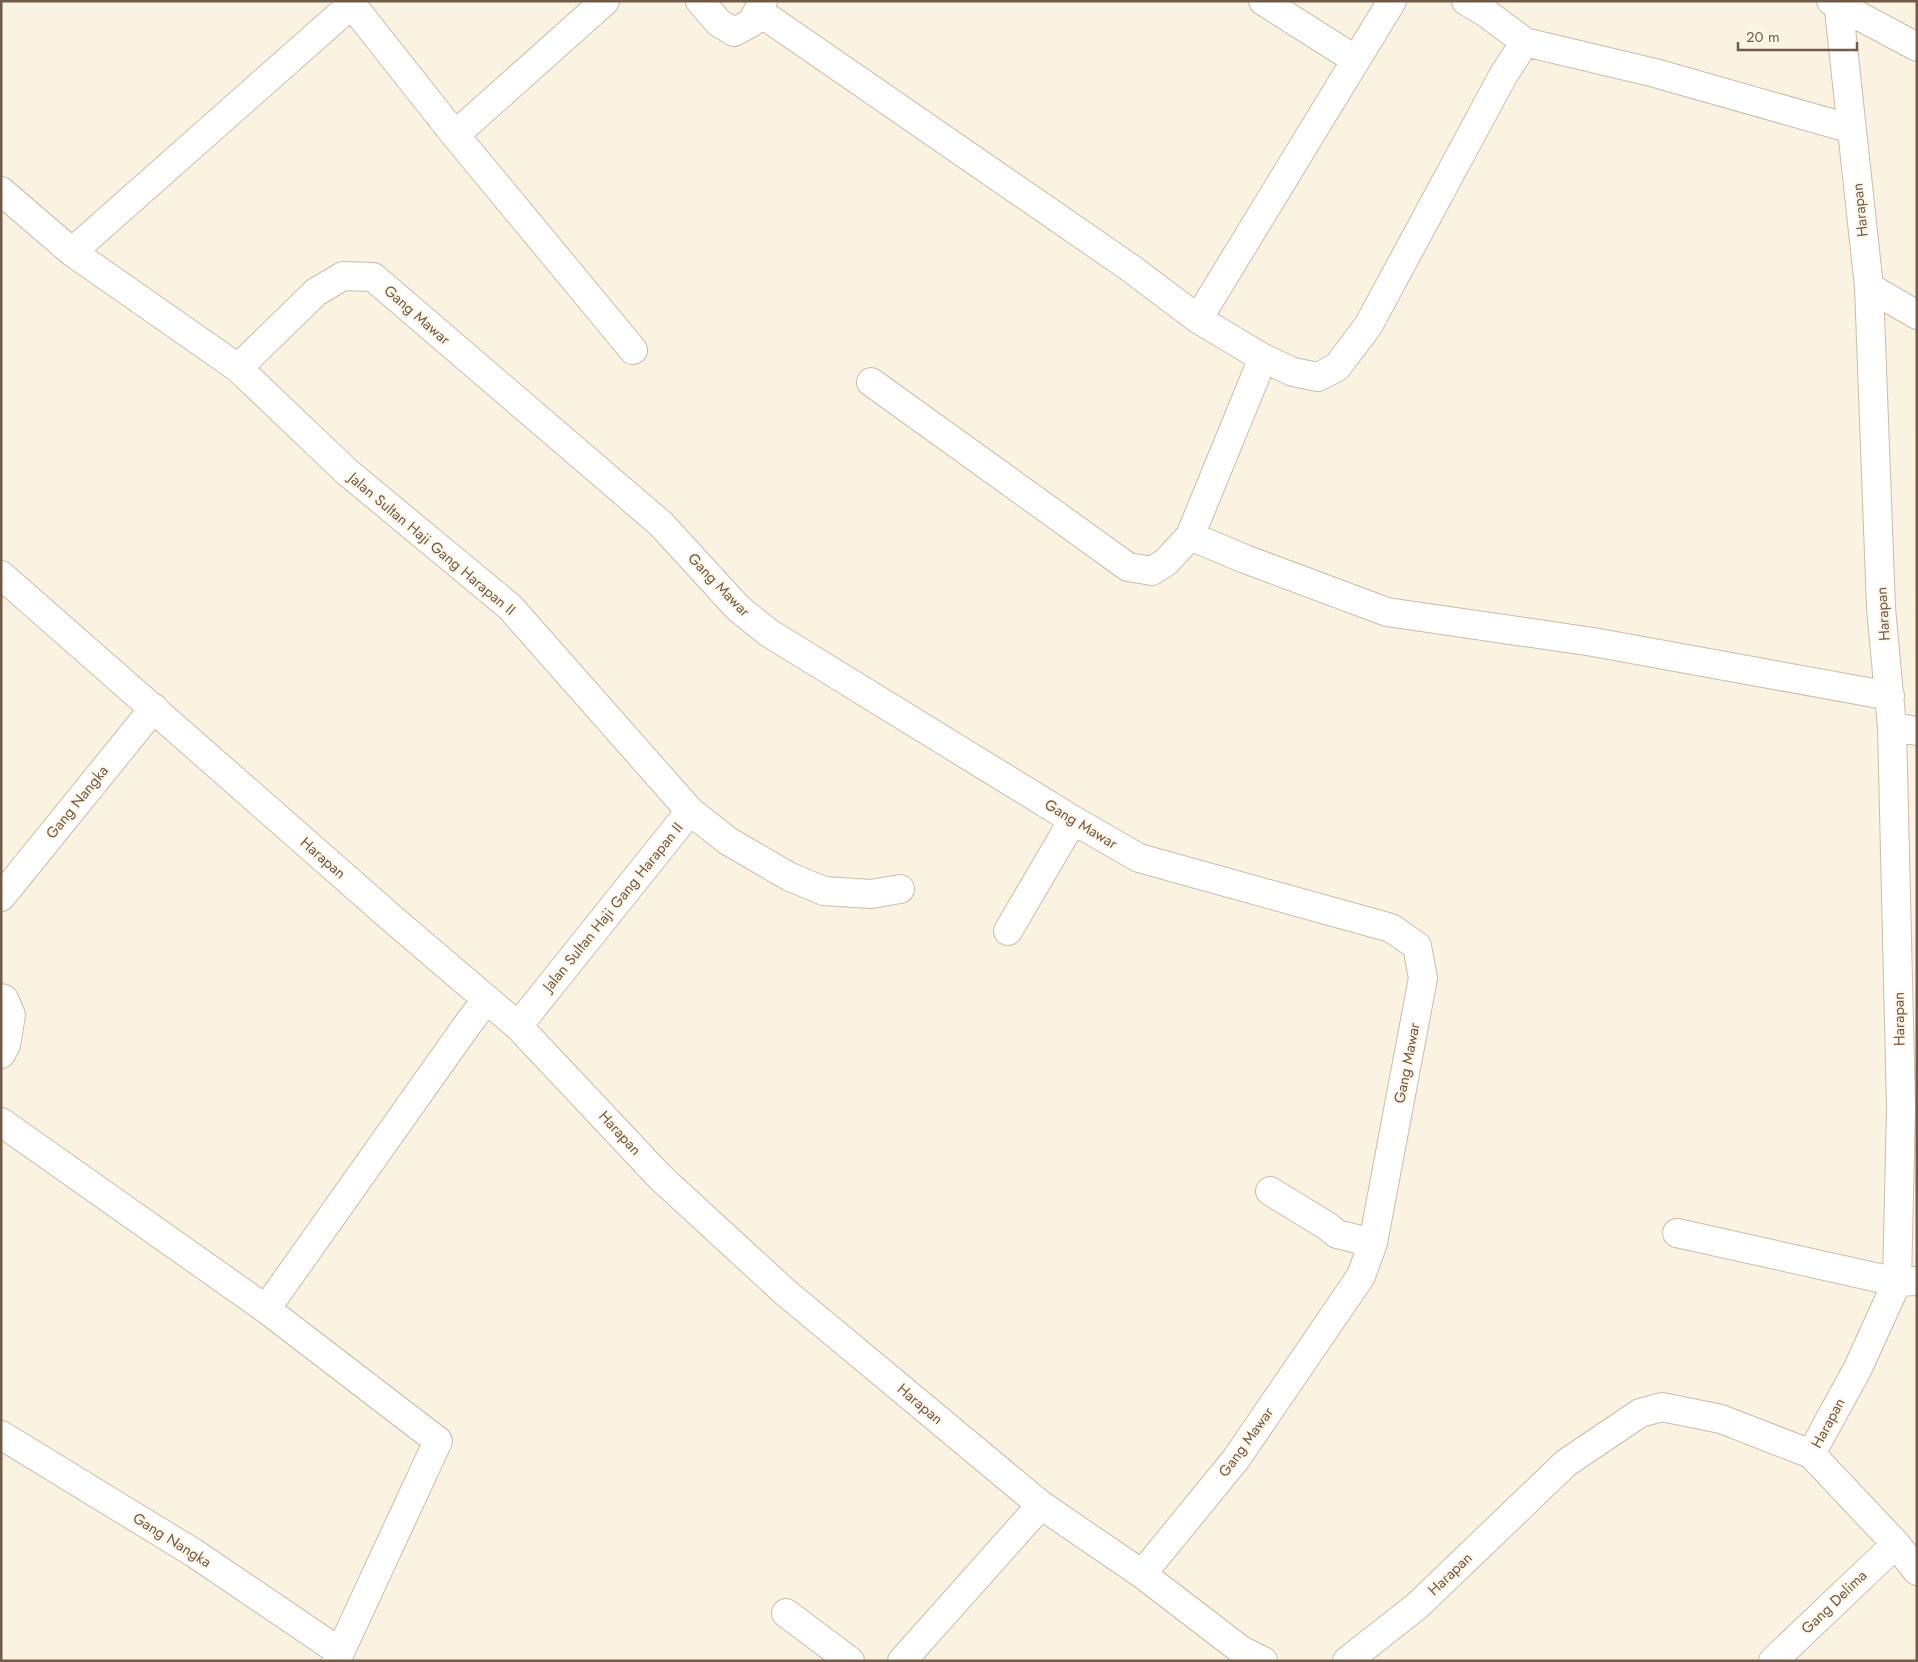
<svg xmlns="http://www.w3.org/2000/svg" width="1918" height="1662" font-family="Jost,sans-serif">
<rect width="100%" height="100%" fill="#fbf3e2"/>
<g fill="none" stroke-linecap="round" stroke-linejoin="round">
<defs>
<path id="minor" d="M 349,1 L 455,135 L 633,350
M 700,1 L 719,23 L 734,32 L 751,23 L 758,11
M 763,1 L 758,11 L 1129,267 L 1198,319 L 1263,358 L 1293,372 L 1318,377 L 1337,367 L 1368,326 L 1504,74 L 1525,42
M 1263,1 L 1356,60
M 1466,1 L 1486,13 L 1525,42 L 1655,73 L 1852,129
M 1831,1 L 1917,47
M 455,135 L 605,1
M 1,191 L 72,252 L 238,368 L 346,471 L 510,607 L 690,811 L 518,1026
M 72,252 L 352,4
M 1869,287 L 1917,315
M 1198,319 L 1392,1
M 1263,358 L 1190,536 L 1245,559 L 1387,612 L 1593,642 L 1890,696
M 238,368 L 316,292 L 343,276 L 373,277 L 661,524 L 738,608 L 769,633 L 1073,820 L 1139,858 L 1391,928 L 1417,946 L 1423,978 L 1373,1243 L 1361,1276 L 1236,1459 L 1142,1574
M 871,382 L 1128,567 L 1152,571 L 1166,562 L 1190,536
M 1,575 L 396,922 L 518,1026 L 660,1177 L 785,1292 L 1041,1505 L 1142,1574 L 1241,1650 L 1263,1661
M 1892,727 L 1917,731
M 690,811 L 728,841 L 790,877 L 824,891 L 871,894 L 900,889
M 1,897 L 154,708
M 1008,931 L 1073,820
M 1,998 L 4,999 L 11,1015 L 6,1045 L 1,1054
M 1,1122 L 266,1309 L 438,1441 L 336,1661
M 1270,1191 L 1327,1226 L 1337,1234 L 1373,1243
M 1677,1233 L 1897,1282 L 1917,1281
M 266,1309 L 470,1021 L 487,999
M 1,1435 L 194,1553 L 340,1652
M 1811,1454 L 1896,1544 L 1917,1571
M 786,1613 L 850,1661
M 902,1661 L 1041,1505
M 1347,1661 L 1417,1606 L 1566,1463 L 1640,1413 L 1662,1407 L 1721,1419 L 1811,1454 L 1858,1368 L 1897,1282 L 1901,1107 L 1892,727 L 1881,608 L 1869,287 L 1838,1
M 1773,1661 L 1896,1544"/>
</defs>
<!-- minor casing -->
<use href="#minor" stroke="#ccbba9" stroke-width="30"/>
<!-- minor -->
<use href="#minor" stroke="#fff" stroke-width="28"/>
</g>
<g text-anchor="middle" stroke-width="4" stroke-linejoin="round" paint-order="stroke">
<!-- street labels -->
<g font-size="15" fill="#725a49" stroke="#fff7e8">
<text transform="translate(1860 210) rotate(-96)" y="5">Harapan</text>
<text transform="translate(417 315) rotate(41)" y="5">Gang Mawar</text>
<text transform="translate(432 544) rotate(40)" y="5">Jalan Sultan Haji Gang Harapan II</text>
<text transform="translate(719 585) rotate(46)" y="5">Gang Mawar</text>
<text transform="translate(1883 614) rotate(-94)" y="5">Harapan</text>
<text transform="translate(77 802) rotate(-51)" y="5">Gang Nangka</text>
<text transform="translate(1081 824) rotate(31)" y="5">Gang Mawar</text>
<text transform="translate(323 858) rotate(41)" y="5">Harapan</text>
<text transform="translate(613 907) rotate(-51)" y="5">Jalan Sultan Haji Gang Harapan II</text>
<text transform="translate(1899 1019) rotate(-91)" y="5">Harapan</text>
<text transform="translate(1407 1063) rotate(-79)" y="5">Gang Mawar</text>
<text transform="translate(620 1133) rotate(47)" y="5">Harapan</text>
<text transform="translate(920 1404) rotate(40)" y="5">Harapan</text>
<text transform="translate(1828 1423) rotate(-62)" y="5">Harapan</text>
<text transform="translate(1246 1442) rotate(-54)" y="5">Gang Mawar</text>
<text transform="translate(172 1540) rotate(32)" y="5">Gang Nangka</text>
<text transform="translate(1450 1574) rotate(-44)" y="5">Harapan</text>
<text transform="translate(1834 1602) rotate(-44)" y="5">Gang Delima</text>
</g>
</g>
<!-- border -->
<rect width="1918" height="1662" fill="none" stroke="#725a49" stroke-width="5"/>
<!-- scale -->
<path d="M1738 42v8h119v-8" fill="none" stroke="#725a49" stroke-width="2.5"/>
<text x="1746" y="42" font-size="15" fill="#725a49" stroke="#fff7e8" stroke-width="4" paint-order="stroke">20 m</text>
</svg>
